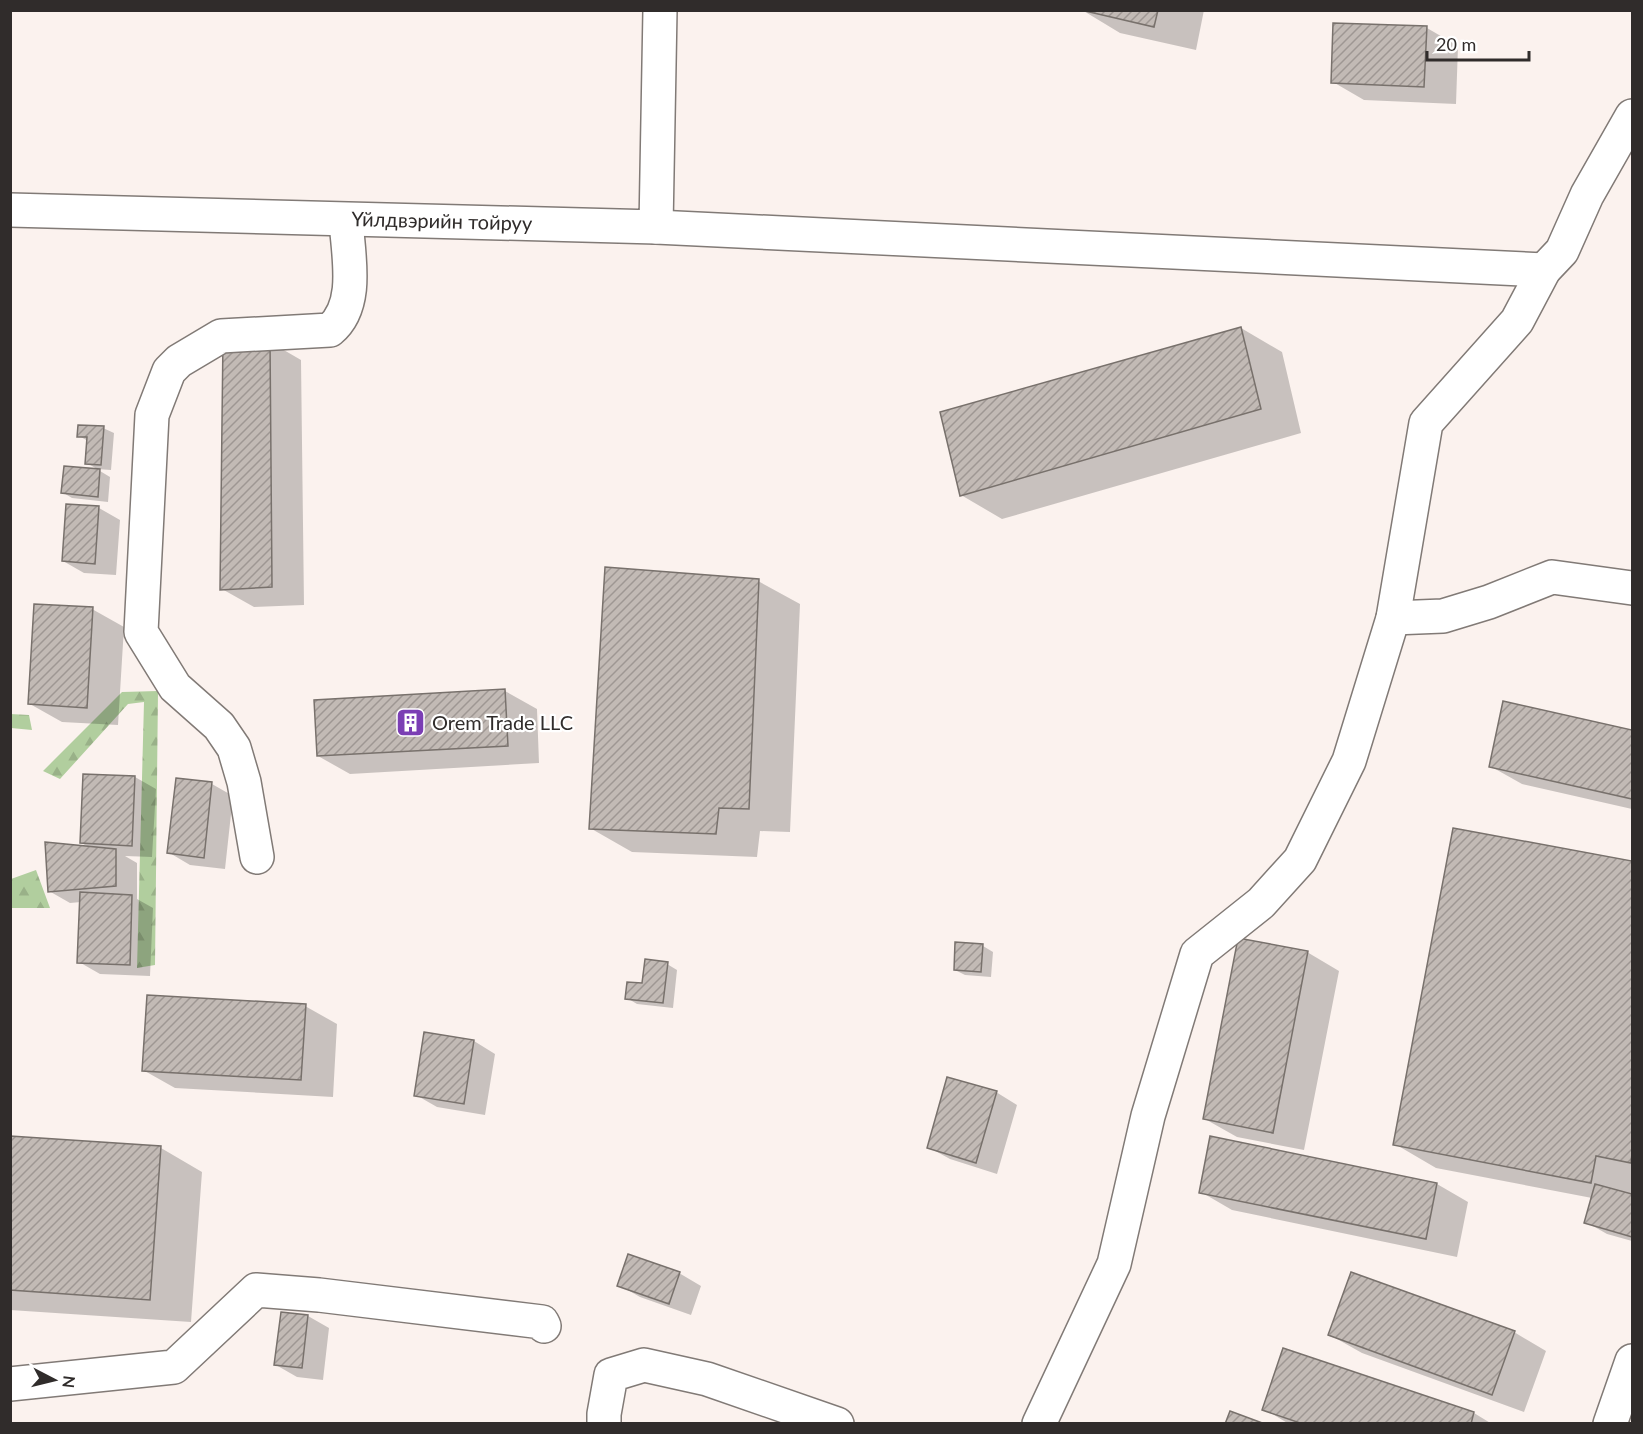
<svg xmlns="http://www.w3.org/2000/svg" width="1643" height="1434" font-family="Lato,sans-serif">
<defs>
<pattern id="forest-firs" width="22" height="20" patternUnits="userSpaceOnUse" patternTransform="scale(1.5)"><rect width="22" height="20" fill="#b1ce9e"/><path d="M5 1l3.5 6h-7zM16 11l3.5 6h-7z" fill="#99b188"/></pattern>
<pattern id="building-hatch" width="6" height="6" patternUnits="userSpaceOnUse" patternTransform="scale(1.5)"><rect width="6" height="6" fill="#c2bab5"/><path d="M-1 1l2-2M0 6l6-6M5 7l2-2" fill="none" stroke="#9e9793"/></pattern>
</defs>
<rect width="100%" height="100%" fill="#fbf2ee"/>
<!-- forest -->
<path fill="url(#forest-firs)" d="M 158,691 L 155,965 L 137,968 L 144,702 L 128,704 L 60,779 L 43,771 L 122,692 Z
M 10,714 L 29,715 L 32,730 L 11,728 Z
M 36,870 L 50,908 L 11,908 L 11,879 Z"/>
<!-- shadow -->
<path fill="#0003" d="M 1082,10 L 1204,10 L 1196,50 L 1120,33 Z
M 1427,28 L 1458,46 L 1456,104 L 1364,100 L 1333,82 Z
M 1241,328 L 1282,352 L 1301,433 L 1002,519 L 961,495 Z
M 270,342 L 301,360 L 304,605 L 254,607 L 222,589 Z
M 103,428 L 114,433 L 111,470 L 97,469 L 87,463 L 88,441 L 79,436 Z
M 100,471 L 110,477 L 108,502 L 72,498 L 62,492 Z
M 99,508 L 120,520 L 116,575 L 84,573 L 63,561 Z
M 758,581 L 800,604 L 790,832 L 760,831 L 757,857 L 632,852 L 590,828 Z
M 92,609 L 124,627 L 118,725 L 62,722 L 30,704 Z
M 505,691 L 537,709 L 539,763 L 350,774 L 318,756 L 316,702 Z
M 1504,703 L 1632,732 L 1632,809 L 1522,784 L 1490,766 Z
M 135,777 L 156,789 L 152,857 L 125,856 L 137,863 L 137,899 L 153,908 L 150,976 L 100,974 L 79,962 L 81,902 L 70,903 L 49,891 L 91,848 L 81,843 Z
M 212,784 L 233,796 L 225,869 L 190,865 L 168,852 Z
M 1454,829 L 1632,863 L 1632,1241 L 1607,1234 L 1586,1222 L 1592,1198 L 1436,1168 L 1395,1144 Z
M 983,946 L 993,952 L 991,977 L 965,975 L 955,970 Z
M 1307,952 L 1339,971 L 1304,1150 L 1237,1137 L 1205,1119 Z
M 667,964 L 677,970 L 673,1008 L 637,1004 L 627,998 Z
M 305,1006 L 337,1024 L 333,1097 L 175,1088 L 143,1070 Z
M 426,1034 L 474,1041 L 495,1054 L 485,1115 L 437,1107 L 416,1095 Z
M 996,1092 L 1017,1105 L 997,1174 L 950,1159 L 928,1147 Z
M 10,1137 L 161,1148 L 202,1172 L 191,1322 L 10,1310 Z
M 1437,1184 L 1468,1202 L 1457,1257 L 1232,1210 L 1201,1192 Z
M 679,1273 L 701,1286 L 691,1315 L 640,1297 L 619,1285 Z
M 308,1316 L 329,1328 L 323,1380 L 297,1377 L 276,1365 Z
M 1514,1332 L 1546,1351 L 1524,1412 L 1362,1353 L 1330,1335 Z
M 1284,1350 L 1474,1413 L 1492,1424 L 1289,1424 L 1264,1409 Z"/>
<!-- building -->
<path fill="url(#building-hatch)" stroke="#78716c" stroke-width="1.5" d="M 1081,10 L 1158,10 L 1154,27 Z
M 1333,23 L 1427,26 L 1424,87 L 1331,83 Z
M 1241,327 L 1261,409 L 960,496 L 940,412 Z
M 223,338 L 270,340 L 272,587 L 220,590 Z
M 78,425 L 104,426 L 101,465 L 85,464 L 87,437 L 77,437 Z
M 64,466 L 100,469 L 98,497 L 61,493 Z
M 66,504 L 99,506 L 95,564 L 62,561 Z
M 605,567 L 759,579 L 749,809 L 719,808 L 716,834 L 589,829 Z
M 34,604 L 93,607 L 87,708 L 28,704 Z
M 505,689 L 508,746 L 317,756 L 314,700 Z
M 1503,701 L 1632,730 L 1632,799 L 1489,767 Z
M 83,774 L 135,776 L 132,846 L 80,843 Z
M 176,778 L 212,782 L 204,858 L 167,853 Z
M 1453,828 L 1632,861 L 1632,1153 L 1631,1163 L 1596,1156 L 1591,1183 L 1393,1145 Z
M 45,842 L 116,849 L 116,886 L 48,892 Z
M 80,892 L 132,895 L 130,965 L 77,963 Z
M 1238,938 L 1308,951 L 1273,1133 L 1203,1119 Z
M 955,942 L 983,944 L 981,972 L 954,970 Z
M 645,959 L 668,962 L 663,1003 L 625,999 L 627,982 L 642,983 Z
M 147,995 L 306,1004 L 301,1080 L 142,1071 Z
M 424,1032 L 474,1040 L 464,1104 L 414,1096 Z
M 947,1077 L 997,1091 L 976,1163 L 927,1148 Z
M 10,1136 L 161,1146 L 150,1300 L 10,1290 Z
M 1210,1136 L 1437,1183 L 1426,1239 L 1199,1193 Z
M 1595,1184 L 1632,1194 L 1632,1237 L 1584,1223 Z
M 628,1254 L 680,1272 L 669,1304 L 617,1286 Z
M 1351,1272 L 1515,1331 L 1492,1395 L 1328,1335 Z
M 281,1312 L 308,1315 L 302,1368 L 274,1365 Z
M 1283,1348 L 1474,1412 L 1471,1424 L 1303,1424 L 1262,1410 Z
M 1230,1411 L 1265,1424 L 1225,1424 Z"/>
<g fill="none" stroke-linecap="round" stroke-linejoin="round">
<defs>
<g id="minor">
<path id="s1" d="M 10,210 L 656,227 L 660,10"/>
<path d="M 656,227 L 1544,270"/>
<path d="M 1393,618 L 1443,616 L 1489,602 L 1552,577 L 1632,588"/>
<path d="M 257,857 L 244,782 L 234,748 L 219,726 L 175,687 L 141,632 L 152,415 L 169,371 L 179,361 L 221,336 L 330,330 C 360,305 348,255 346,220"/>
<path d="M 10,1384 L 174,1367 L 256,1290 L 319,1295 L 542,1322 L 544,1326"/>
<path d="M 604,1424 L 604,1414 L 611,1375 L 644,1365 L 707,1379 L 837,1424"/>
<path d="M 1039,1424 L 1114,1264 L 1148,1116 L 1197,954 L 1261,903 L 1300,860 L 1349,761 L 1393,618 L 1426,423 L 1517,321 L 1544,270 L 1562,251 L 1587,195 L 1632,116"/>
<path d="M 1610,1424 L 1632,1361"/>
</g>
</defs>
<!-- minor casing -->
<use href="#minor" stroke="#817a76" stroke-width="36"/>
<!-- minor -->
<use href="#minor" stroke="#fff" stroke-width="33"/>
</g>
<!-- icons -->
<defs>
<symbol id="building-square" viewBox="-11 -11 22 22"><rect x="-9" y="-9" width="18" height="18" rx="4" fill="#7b3eb4" stroke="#fff"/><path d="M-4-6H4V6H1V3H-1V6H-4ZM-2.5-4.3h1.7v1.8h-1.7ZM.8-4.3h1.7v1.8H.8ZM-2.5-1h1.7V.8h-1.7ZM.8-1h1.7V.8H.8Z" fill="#fff"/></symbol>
</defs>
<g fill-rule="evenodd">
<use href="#building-square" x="394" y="706" width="33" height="33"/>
</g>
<g text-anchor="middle" stroke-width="4.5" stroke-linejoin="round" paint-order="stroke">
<!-- street labels -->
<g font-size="20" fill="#302c2b" stroke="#fff">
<text dy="7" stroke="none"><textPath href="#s1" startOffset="432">Үйлдвэрийн тойруу</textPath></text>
</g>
<!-- poi labels -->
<g font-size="20" fill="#302c2b" stroke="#fff" text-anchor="start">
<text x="432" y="730">Orem Trade LLC</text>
</g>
</g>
<!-- border -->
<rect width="1643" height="1434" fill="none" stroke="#302c2b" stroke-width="24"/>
<!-- north arrow -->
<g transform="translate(54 1380) rotate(97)" stroke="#ffffff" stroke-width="4.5" paint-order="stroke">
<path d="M0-4.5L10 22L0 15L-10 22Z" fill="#302c2b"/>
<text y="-9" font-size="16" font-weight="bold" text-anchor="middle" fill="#302c2b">N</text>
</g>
<!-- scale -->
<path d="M1427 51v9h102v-9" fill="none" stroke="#302c2b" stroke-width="3"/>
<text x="1436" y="51" font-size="18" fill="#302c2b" stroke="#ffffff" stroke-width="4.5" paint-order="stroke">20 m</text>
</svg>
